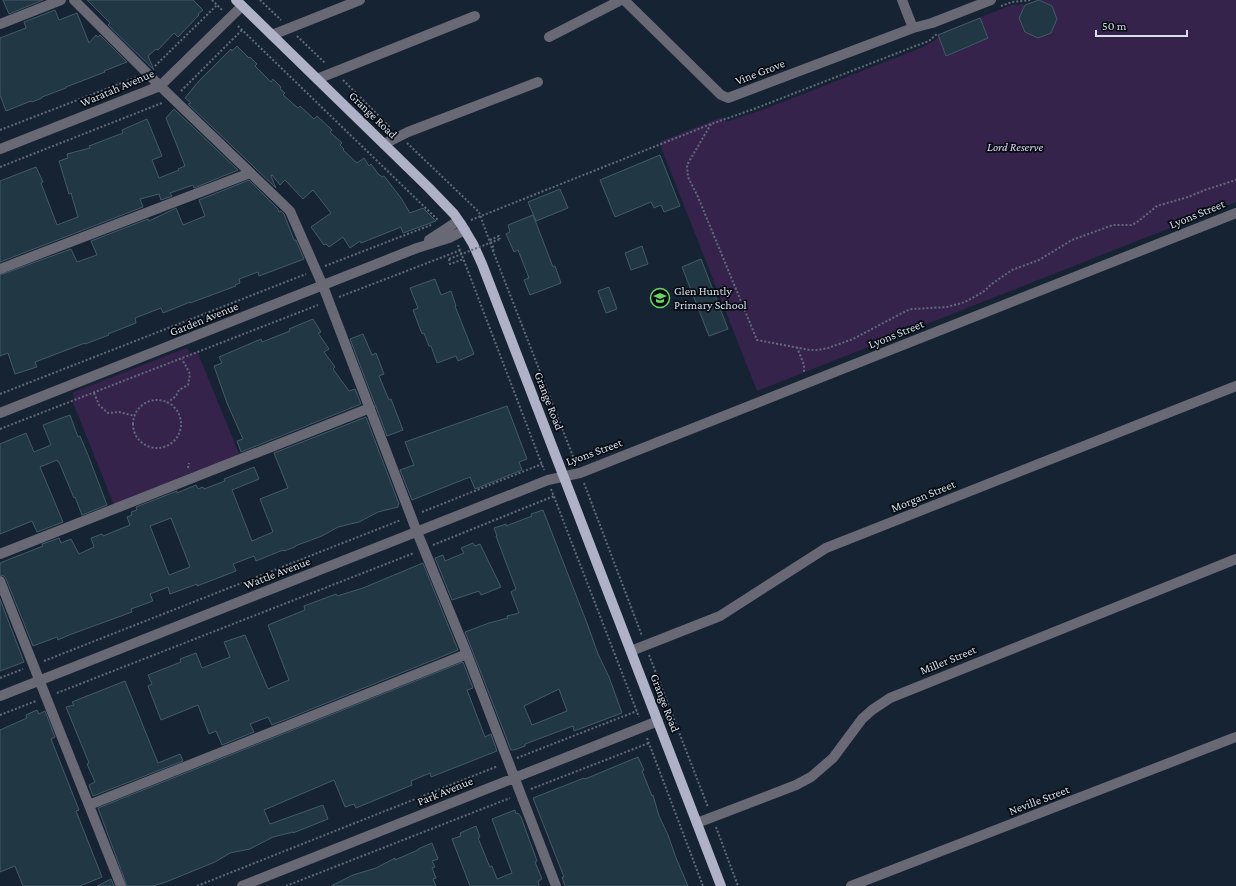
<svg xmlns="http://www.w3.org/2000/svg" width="1236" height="886" font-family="'Crimson Pro',serif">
<rect width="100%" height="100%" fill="#162333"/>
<!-- green -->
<path fill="#35234c" d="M 1037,0 L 1236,0 L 1236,202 L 757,391 L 659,142 L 722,117 L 726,121 L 729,121 L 765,109 L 923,47 L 934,41 L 945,31 L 1012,5 L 1025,4 Z
M 186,348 L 188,349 L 190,354 L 197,351 L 240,456 L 114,505 L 72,400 L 74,399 L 73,394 L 74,392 Z"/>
<!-- building -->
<path fill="#213844" stroke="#435b68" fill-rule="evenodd" d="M 3,0 L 43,0 L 9,14 Z
M 87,0 L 193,0 L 203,10 L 198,14 L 199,15 L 178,37 L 174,33 L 158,50 L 156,49 L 148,56 L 154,70 L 108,25 L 110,23 Z
M 1039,0 L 1052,6 L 1057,19 L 1051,33 L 1038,38 L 1025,32 L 1019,18 L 1025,5 Z
M 55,10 L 59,20 L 77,13 L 89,43 L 96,35 L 98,37 L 100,35 L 127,62 L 104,71 L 105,72 L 66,87 L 66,88 L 42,97 L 42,98 L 32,102 L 31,101 L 6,111 L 0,95 L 0,38 L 26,28 L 24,22 Z
M 980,18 L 988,38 L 946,56 L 938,35 Z
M 237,46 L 249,58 L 250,57 L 257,64 L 255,66 L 271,82 L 273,79 L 281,87 L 280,89 L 285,93 L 283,95 L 298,108 L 300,106 L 314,119 L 317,116 L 332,130 L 330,132 L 342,143 L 340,145 L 344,149 L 343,150 L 357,163 L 364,158 L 369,166 L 371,164 L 379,175 L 380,175 L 382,177 L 384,176 L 401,198 L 410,213 L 423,208 L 436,221 L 403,233 L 401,227 L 361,243 L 360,241 L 350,248 L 343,237 L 329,247 L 326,244 L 324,245 L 311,227 L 331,213 L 313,190 L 303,199 L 285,180 L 280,185 L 272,175 L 271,176 L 276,188 L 188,104 L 191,103 L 185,98 L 198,82 L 231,49 L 232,51 Z
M 174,109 L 238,170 L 194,188 L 193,185 L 170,193 L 172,196 L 161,200 L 159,194 L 140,199 L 143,207 L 0,262 L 0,181 L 36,167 L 43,182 L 41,183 L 57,225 L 78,217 L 71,193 L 69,194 L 59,161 L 68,158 L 67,154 L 90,148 L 89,146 L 123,133 L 122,130 L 147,119 L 162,156 L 152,160 L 159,178 L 179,170 L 178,169 L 185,166 L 166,118 Z
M 660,155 L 680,206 L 664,212 L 661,205 L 654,208 L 651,202 L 615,217 L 600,180 Z
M 249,180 L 278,209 L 279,212 L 281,211 L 284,214 L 294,240 L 296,240 L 304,259 L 259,276 L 258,272 L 239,279 L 240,283 L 235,285 L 236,286 L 190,303 L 190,302 L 163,313 L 161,308 L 135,318 L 136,323 L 108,334 L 109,335 L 85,344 L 85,343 L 35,362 L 37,367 L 15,374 L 8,353 L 0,356 L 0,275 L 71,249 L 77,262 L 97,255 L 91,241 L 148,219 L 149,221 L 176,208 L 183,225 L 205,216 L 199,200 Z
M 560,189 L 568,208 L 536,221 L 528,202 Z
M 533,215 L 553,267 L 555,266 L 561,283 L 530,295 L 524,280 L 529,278 L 518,250 L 514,252 L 506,234 L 510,232 L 508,225 Z
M 642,246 L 648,264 L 631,270 L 625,253 Z
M 701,259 L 728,329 L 709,336 L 682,267 Z
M 435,279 L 441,295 L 451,291 L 456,306 L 455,306 L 474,354 L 458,361 L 456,356 L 437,363 L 431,346 L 429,346 L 424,333 L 422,334 L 413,310 L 418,308 L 410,288 Z
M 609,287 L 617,309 L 606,313 L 598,291 Z
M 313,319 L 321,332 L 318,333 L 329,349 L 324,352 L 335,367 L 333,369 L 349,391 L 355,389 L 361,404 L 241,452 L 237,441 L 243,439 L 227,403 L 214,366 L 222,363 L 219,357 L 261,339 L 262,342 L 290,331 L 289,329 Z
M 363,334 L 372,355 L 376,353 L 384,374 L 379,376 L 389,400 L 391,399 L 403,430 L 387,436 L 350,339 Z
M 507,406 L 527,459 L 519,462 L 522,470 L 475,489 L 470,477 L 412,500 L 400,470 L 414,465 L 405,442 Z
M 70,415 L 78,437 L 80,436 L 88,455 L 107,505 L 82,515 L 75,497 L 74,498 L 59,462 L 58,462 L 57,460 L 40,467 L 63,522 L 37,532 L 32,521 L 0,534 L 0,444 L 26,433 L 34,452 L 51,445 L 43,425 Z
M 366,417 L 399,504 L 398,505 L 398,507 L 378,512 L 359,522 L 338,527 L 322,536 L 295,546 L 295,547 L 284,551 L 283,550 L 256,561 L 254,556 L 233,564 L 236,571 L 197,586 L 197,584 L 170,594 L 168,587 L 150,594 L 153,601 L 131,609 L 132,612 L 69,635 L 58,640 L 57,637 L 33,646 L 6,579 L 4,576 L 0,575 L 0,563 L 43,546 L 42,544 L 59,538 L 61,543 L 71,539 L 79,554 L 94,547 L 91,538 L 102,534 L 103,536 L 130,525 L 127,517 L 132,515 L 131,512 L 137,510 L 136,507 L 177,491 L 177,493 L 196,485 L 198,489 L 203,487 L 204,489 L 225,481 L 224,479 L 254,467 L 259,479 L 232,490 L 252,541 L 273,532 L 260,499 L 288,488 L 274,453 ZM 171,518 L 190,567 L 169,575 L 150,526 Z
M 543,510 L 588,626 L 598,654 L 609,677 L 622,713 L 574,731 L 573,726 L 525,744 L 525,746 L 514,750 L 511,750 L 465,632 L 489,623 L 508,618 L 507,616 L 519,613 L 511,592 L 516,589 L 496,536 L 497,536 L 494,528 L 506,524 L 506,526 L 532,516 L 531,514 ZM 559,689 L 567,711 L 532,725 L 524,706 Z
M 473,543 L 475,546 L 480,544 L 501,587 L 481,595 L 479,591 L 452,600 L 435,558 L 443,555 L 445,561 L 464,553 L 461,548 Z
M 423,563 L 458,650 L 272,725 L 268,717 L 250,724 L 254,732 L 222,745 L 216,731 L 209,734 L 198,705 L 161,720 L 148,686 L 152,684 L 148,675 L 181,662 L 180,659 L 196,653 L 202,668 L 230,657 L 224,642 L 245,635 L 268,689 L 289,680 L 268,625 L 305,610 L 304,606 L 336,594 L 337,596 L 363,588 Z
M 0,599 L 24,662 L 0,671 Z
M 463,662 L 473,688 L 467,690 L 485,737 L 491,734 L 497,751 L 431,777 L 430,773 L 411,781 L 412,785 L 356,808 L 354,804 L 345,807 L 334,780 L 264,810 L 270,824 L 323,805 L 328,819 L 293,833 L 293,832 L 273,837 L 250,849 L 230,853 L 215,862 L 166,882 L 153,886 L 127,886 L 98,808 Z
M 125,681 L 158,763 L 180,754 L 183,761 L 93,796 L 89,785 L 95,782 L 87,764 L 89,763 L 66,707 L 74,705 L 72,702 Z
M 37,710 L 39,714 L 45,711 L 55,737 L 51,739 L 79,810 L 76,811 L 102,877 L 80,886 L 23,886 L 15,866 L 0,872 L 0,730 L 27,718 L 26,715 Z
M 638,757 L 644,770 L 642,771 L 652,796 L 653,795 L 659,816 L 668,835 L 676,858 L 688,886 L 565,886 L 562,877 L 564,877 L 533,798 L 584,778 L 585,779 Z
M 515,810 L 516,814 L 518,813 L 521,817 L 537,861 L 535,862 L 542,879 L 538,881 L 539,886 L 470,886 L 452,839 L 461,836 L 460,833 L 476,826 L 480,837 L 478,838 L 489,865 L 490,867 L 492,866 L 497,879 L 512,873 L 492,819 Z
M 432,843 L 438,859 L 432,861 L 435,867 L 432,868 L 436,878 L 433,879 L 436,886 L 331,886 L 353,875 L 376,868 L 395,858 L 395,860 L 418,850 L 418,849 Z
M 111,879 L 114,886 L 97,886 Z"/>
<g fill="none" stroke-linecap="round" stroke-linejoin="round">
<!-- path -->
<path stroke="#616c7a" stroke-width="2" stroke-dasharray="2 2" stroke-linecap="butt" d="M 212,0 L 222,10
M 260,0 L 281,20
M 1001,6 L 1012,2 L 1032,0
M 238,26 L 439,221
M 297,36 L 325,63
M 155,66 L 217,5
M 343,80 L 391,128
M 181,91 L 242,30
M 711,124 L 687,165 L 688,177 L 698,197 L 757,340 L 810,350 L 818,350 L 828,348 L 853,339 L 906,311 L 912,309 L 947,307 L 965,302 L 983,292 L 993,283 L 1012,270 L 1039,260 L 1072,240 L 1113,225 L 1131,225 L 1136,223 L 1157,206 L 1188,197 L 1205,190 L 1236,180
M 0,130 L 137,77
M 407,143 L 479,212 L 493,251 L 576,464
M 0,167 L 162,103
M 471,220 L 711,124 L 754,109 L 918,45 L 929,41 L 938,33
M 458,245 L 544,470
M 493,251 L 494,249 L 490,240 L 499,236 L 500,239
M 449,259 L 450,264 L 464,259
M 325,266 L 431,225
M 339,297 L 461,250
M 797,347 L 804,365 L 804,373
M 94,393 L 99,405 L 108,413 L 119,412 L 135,416
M 0,394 L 306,274
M133 424a24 24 0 1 1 48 0a24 24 0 1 1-48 0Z
M 167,403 L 176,396 L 179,390 L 188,385 L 190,374 L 182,359
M 0,429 L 318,305
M 188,468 L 189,463
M 584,483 L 642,636
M 551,489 L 639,717
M 422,512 L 542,464
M 433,545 L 554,496
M 649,655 L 708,807
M 44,661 L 401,520
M 0,678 L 23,669
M 57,693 L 414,553
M 0,715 L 36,701
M 647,738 L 703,886
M 517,758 L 637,711
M 531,789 L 649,743
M 716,827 L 738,886
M 197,886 L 498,766
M 286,886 L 510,798"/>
<!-- minor -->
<path stroke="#686974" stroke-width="10" d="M 74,0 L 160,86 L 290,211 L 323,286 L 417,532 L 467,654 L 556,886
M 624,0 L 721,95 L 728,98 L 913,28 L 932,23 L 991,0
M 902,0 L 913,28
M 0,24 L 61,0
M 272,35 L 360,0
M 549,37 L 621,0
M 317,79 L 475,16
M 384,144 L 408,132 L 538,82
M 0,149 L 160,86 L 242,6
M 429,240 L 458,221
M 0,269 L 250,173
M 0,413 L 417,248 L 449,238 L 465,230
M 0,554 L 370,408
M 0,581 L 121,886
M 631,651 L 720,616 L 826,548 L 1236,386
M 0,696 L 548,480 L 580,473 L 1236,213
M 89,805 L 467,654
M 697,823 L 796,785 L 811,777 L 833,758 L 862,719 L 872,710 L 890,698 L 1236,559
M 242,886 L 658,721
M 851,886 L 1236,737"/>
<!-- major -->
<path stroke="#afb2c7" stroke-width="10" d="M 236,0 L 429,188 L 454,214 L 461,224 L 473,244 L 482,264 L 721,886"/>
<!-- path-bridge -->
<path stroke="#616c7a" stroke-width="2" stroke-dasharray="2 2" stroke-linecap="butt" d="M 449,259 L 500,239"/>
</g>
<!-- icons -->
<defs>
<symbol id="school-ring" viewBox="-11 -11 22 22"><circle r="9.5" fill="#070c13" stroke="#6bd362" stroke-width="1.5"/><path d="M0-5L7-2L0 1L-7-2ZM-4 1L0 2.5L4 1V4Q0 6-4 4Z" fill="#6bd362"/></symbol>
</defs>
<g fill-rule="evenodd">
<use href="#school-ring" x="649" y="287" width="22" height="22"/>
</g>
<g text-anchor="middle" stroke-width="3.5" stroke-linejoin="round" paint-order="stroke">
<!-- street labels -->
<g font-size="12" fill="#d6dfea" stroke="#070c13">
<text transform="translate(760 72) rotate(-21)" y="4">Vine Grove</text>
<text transform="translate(117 88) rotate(-23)" y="4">Waratah Avenue</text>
<text transform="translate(373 115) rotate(44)" y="4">Grange Road</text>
<text transform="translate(1197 214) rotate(-22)" y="4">Lyons Street</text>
<text transform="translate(204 319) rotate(-22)" y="4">Garden Avenue</text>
<text transform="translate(896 334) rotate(-22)" y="4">Lyons Street</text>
<text transform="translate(549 401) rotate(69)" y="4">Grange Road</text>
<text transform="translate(594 452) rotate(-20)" y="4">Lyons Street</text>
<text transform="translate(923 496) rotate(-22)" y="4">Morgan Street</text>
<text transform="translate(277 573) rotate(-21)" y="4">Wattle Avenue</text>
<text transform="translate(948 660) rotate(-22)" y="4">Miller Street</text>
<text transform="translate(665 703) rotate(69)" y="4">Grange Road</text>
<text transform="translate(445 791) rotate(-22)" y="4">Park Avenue</text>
<text transform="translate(1039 800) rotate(-21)" y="4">Neville Street</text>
</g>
<!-- park labels -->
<g font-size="12" font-style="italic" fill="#e0d4f5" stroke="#070c13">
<text x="1015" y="151">Lord Reserve</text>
</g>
<!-- poi labels -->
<g font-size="12" fill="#d6dfea" stroke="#070c13" text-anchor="start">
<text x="674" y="295">Glen Huntly<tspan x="674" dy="14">Primary School</tspan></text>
</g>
</g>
<!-- scale -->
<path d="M1096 30v6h91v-6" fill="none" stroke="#d6dfea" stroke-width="2"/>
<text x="1102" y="30" font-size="12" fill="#d6dfea" stroke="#070c13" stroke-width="3" paint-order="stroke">50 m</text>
</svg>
